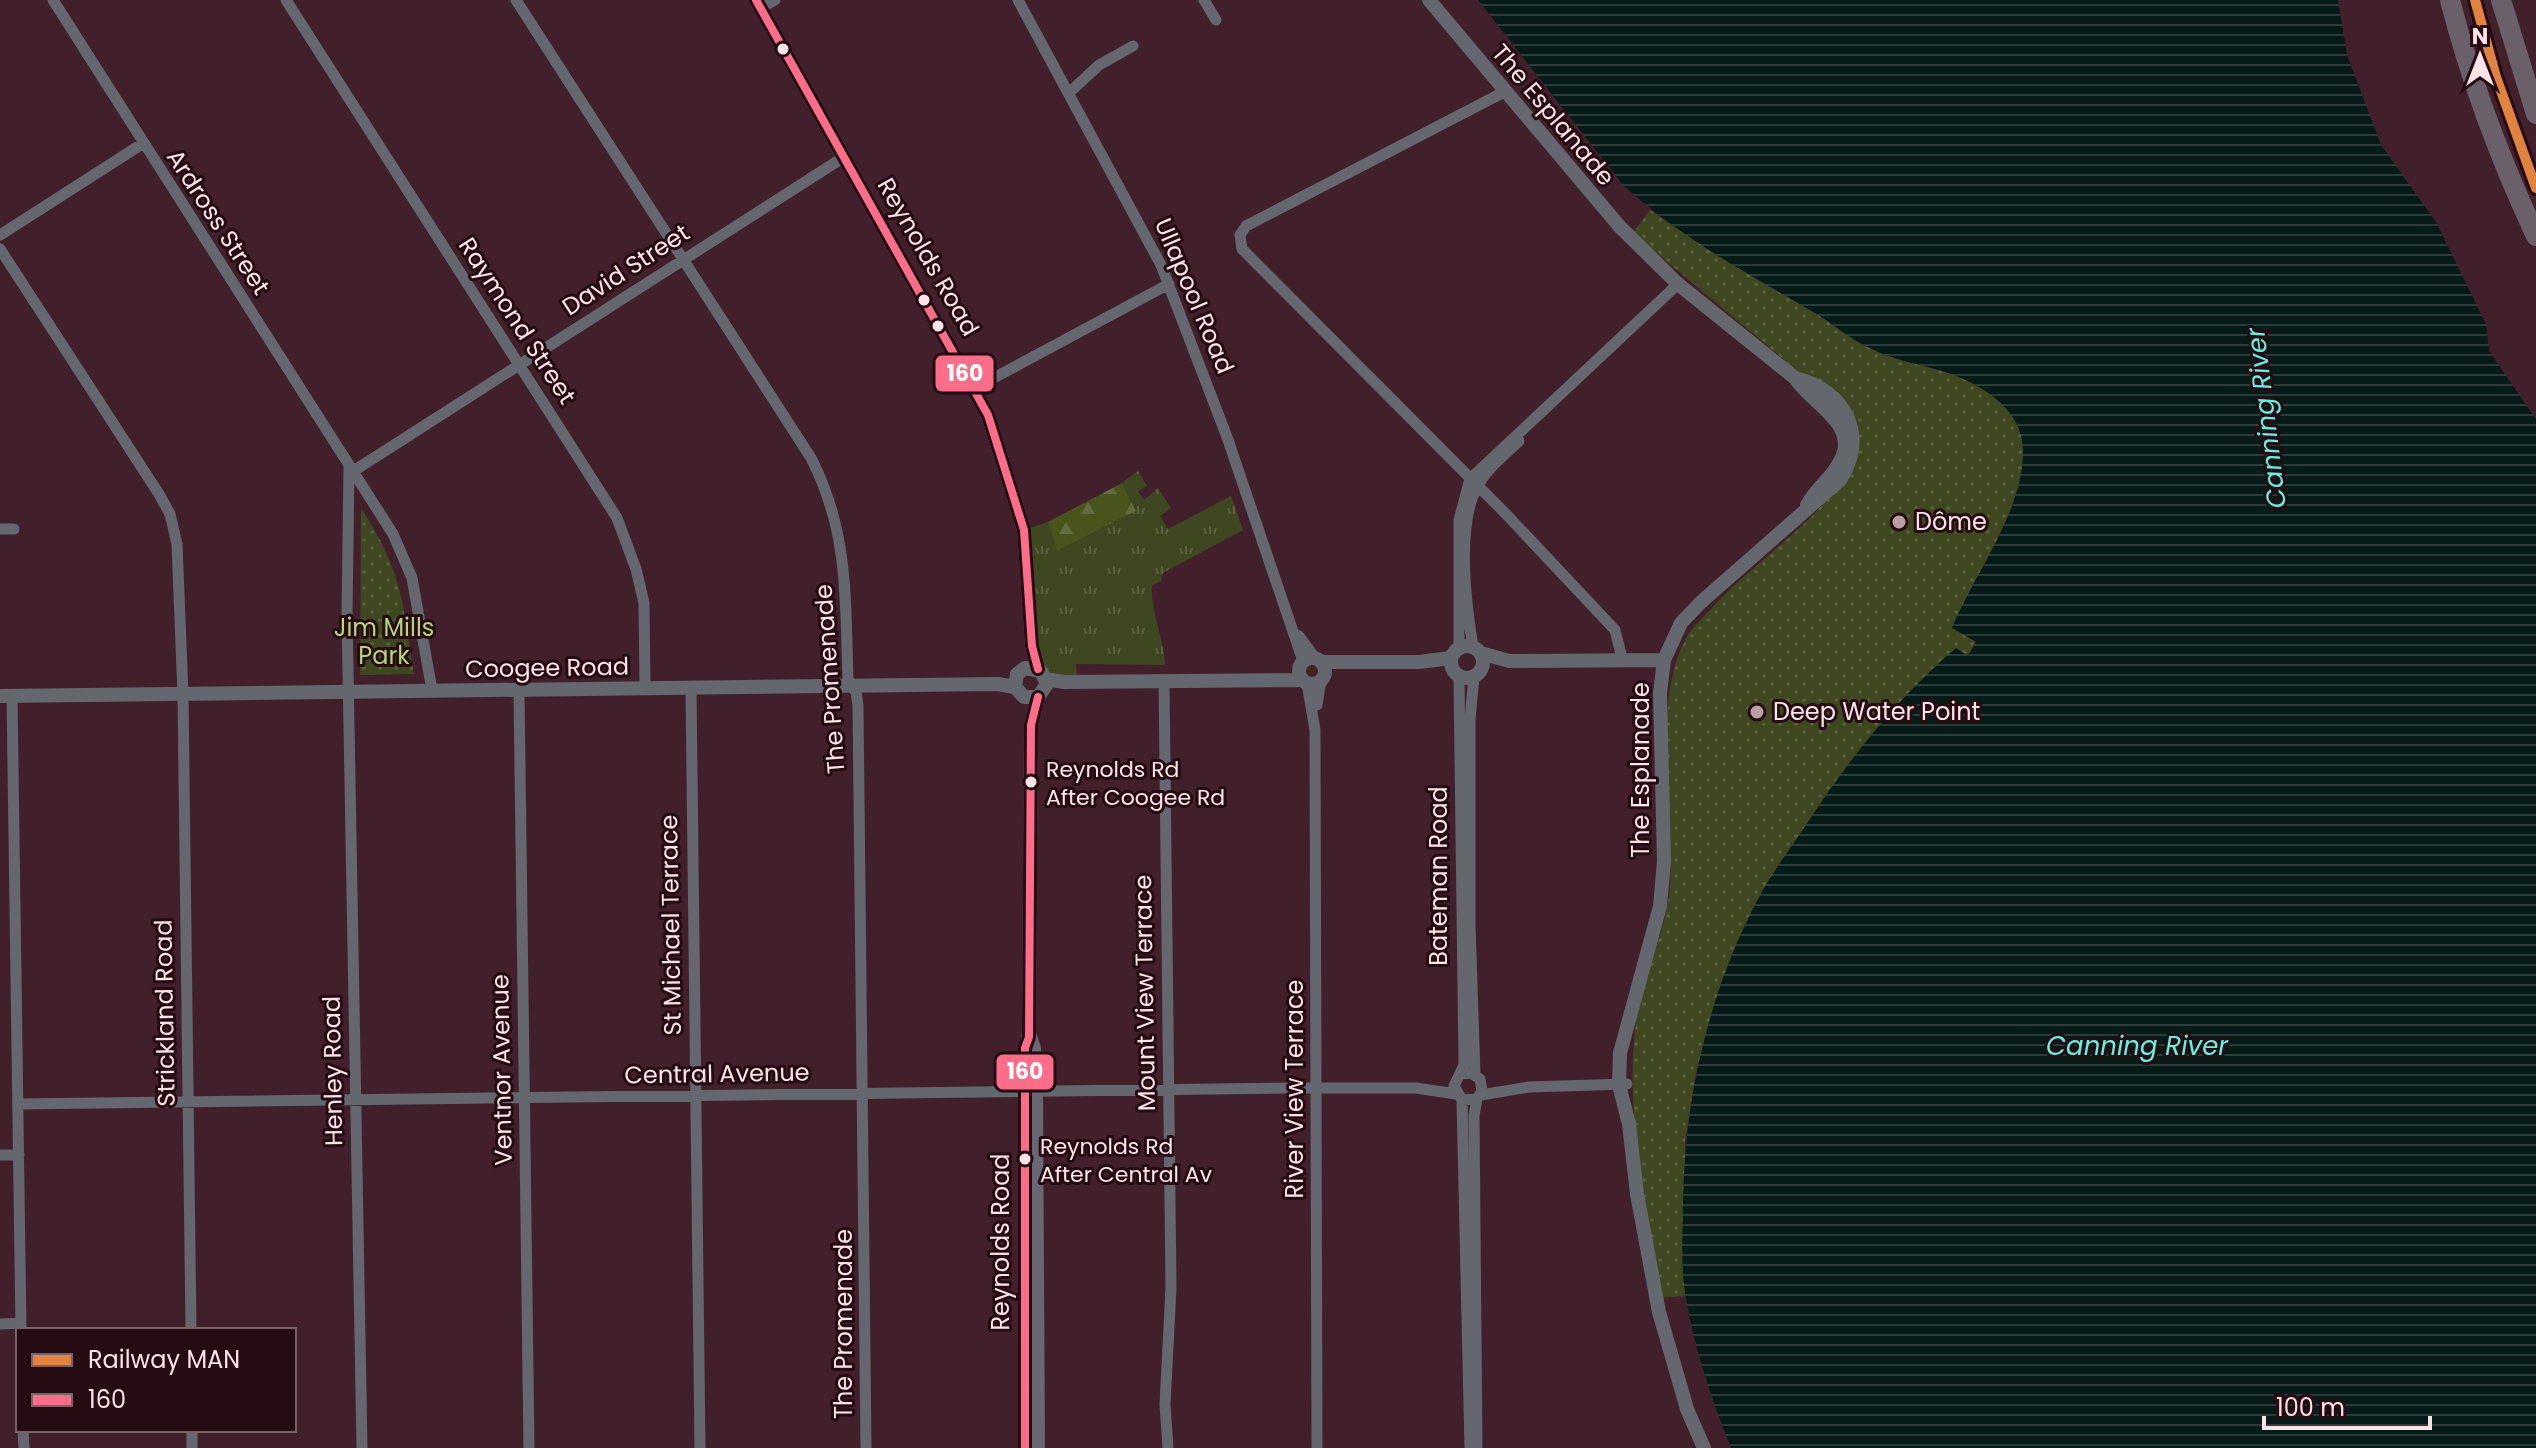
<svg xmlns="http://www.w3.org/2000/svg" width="2536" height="1448" font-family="Poppins,sans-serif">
<defs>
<pattern id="grass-tufts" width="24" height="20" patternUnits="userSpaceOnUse" patternTransform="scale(2)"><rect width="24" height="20" fill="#3e4720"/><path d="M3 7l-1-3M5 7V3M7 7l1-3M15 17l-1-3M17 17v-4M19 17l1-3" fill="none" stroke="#5b6140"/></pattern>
<pattern id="forest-firs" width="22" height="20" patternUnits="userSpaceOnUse" patternTransform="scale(2)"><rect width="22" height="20" fill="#48541c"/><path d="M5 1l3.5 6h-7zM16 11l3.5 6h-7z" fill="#636c3d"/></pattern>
<pattern id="park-dots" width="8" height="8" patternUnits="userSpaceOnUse" patternTransform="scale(2)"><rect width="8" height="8" fill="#3e4720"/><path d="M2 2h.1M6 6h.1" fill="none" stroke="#5b6140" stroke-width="1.8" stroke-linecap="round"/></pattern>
<pattern id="water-rules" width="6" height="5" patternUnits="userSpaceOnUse" patternTransform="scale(2)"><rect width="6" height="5" fill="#061a18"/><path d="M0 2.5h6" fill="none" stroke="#2b3b3a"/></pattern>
</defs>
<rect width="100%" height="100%" fill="#41202b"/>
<!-- grass -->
<path fill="url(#grass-tufts)" d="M 1138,471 L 1147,486 L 1138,491 L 1144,500 L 1158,488 L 1171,508 L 1160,516 L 1168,529 L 1231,496 L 1243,530 L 1163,573 L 1161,581 L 1152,585 C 1150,613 1164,636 1165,665 L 1076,664 L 1078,682 L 1038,669 L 1024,530 L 1048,522 L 1057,551 L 1136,511 L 1122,483 Z"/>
<!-- forest -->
<path fill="url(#forest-firs)" d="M 1122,483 L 1136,511 L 1057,551 L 1048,522 Z"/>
<!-- park -->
<path fill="url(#park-dots)" d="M 1650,210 C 1704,247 1760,279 1815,313 C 1834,325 1852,340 1872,349 C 1913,369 1948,364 1990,394 C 2005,405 2018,418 2022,437 C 2033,497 1974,575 1953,628 L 1976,641 L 1972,649 L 1723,977 L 1696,1072 L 1685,1142 L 1685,1296 L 1660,1298 C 1646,1206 1624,1114 1636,1021 C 1641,975 1667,932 1670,886 C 1674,813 1652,704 1685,640 C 1690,629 1700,621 1708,612 C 1753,561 1818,525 1851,465 L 1833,401 L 1633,233 Z
M 361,508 C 402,570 403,603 414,674 L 360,675 Z"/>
<!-- water -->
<path fill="url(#water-rules)" d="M 1478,0 L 2338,0 L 2347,55 L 2381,145 L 2436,222 L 2486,324 L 2489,351 L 2536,419 L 2536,1448 L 1731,1448 C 1712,1400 1694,1348 1686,1298 C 1680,1267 1683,1232 1683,1201 C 1685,1097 1709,991 1758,899 C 1772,872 1791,848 1808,822 C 1850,758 1897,698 1956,648 L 1968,656 L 1976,642 L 1952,628 C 1973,576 2022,513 2023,455 C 2024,428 2011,410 1990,394 C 1948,364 1913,369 1872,349 C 1850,339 1831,322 1810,310 C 1745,272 1678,236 1623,185 Z"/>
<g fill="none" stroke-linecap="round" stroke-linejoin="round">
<!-- minor -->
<path stroke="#64676e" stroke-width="11" d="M 53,0 L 393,534 L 412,578 L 432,690
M 286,0 L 617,518 L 636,569 L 644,603 L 645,689
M 516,0 L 811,458 C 849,532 845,598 848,679 L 856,692 L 858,705 L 866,1448
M 1018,0 L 1161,265 L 1227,437 L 1303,661
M 1204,0 L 1216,20
M 761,8 L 775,0
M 1506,91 L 1246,226 L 1240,235 L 1242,249 L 1507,515 L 1615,630 L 1622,658
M 1070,92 L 1099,65 L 1133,46
M 0,235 L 142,144
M 0,249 L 159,494 L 170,514 L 177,544 L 183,695 L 191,1330
M 975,388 L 1169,284
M 349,467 L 347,615 L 362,1448
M 352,472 L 844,157
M 0,529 L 14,529
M 1299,636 L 1315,658
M 1473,647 C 1466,604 1456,527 1477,487 C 1486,469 1505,455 1519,441
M 1459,648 L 1459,520 L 1470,479 L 1678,284
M 1459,677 L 1464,1065 L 1454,1086 L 1462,1100 L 1477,1099 L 1482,1091 L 1480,1079 L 1471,1073 L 1462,1074
M 1474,677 L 1470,719 L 1470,925 L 1475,1075
M 1164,681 L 1171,1288 L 1165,1404 L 1168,1448
M 1307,683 L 1315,730 L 1317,1448
M 691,689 L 700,1448
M 519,691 L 529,1448
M 12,696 L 21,1330
M 1317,705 L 1321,680
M 1481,1095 L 1529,1087 L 1627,1084
M 1477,1099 L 1474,1116 L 1477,1448
M 1462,1100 L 1470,1448
M 19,1104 L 1295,1088 L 1416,1088 L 1456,1094
M 0,1155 L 19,1155
M 0,1324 L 21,1323
M 23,1430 L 24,1448
M 192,1430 L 192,1448"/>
<!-- tertiary -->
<path stroke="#64676e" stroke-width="14" d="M 756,0 L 988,415 L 1024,530 L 1032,646 L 1038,669
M 1429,0 L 1620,227 L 1678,284 L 1795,378 C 1812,405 1864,426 1838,465 C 1829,480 1816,489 1807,505
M1451 662a16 16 0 1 1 32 0a16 16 0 1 1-32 0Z
M 1481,653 L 1509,661 L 1664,660
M1299 671a13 13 0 1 1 26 0a13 13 0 1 1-26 0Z
M 1321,662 L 1419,662 L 1451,658
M 1046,679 L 1064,682 L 1303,680
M 0,696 L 998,684 L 1015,687
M 1029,1037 L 1031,725 L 1038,697 L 1047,684 L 1041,671 L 1025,668 L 1017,674 L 1015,687 L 1024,697 L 1038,697
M 1704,1448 L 1687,1409 L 1659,1312 L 1637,1194 L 1629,1124 L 1619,1085 L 1620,1053 L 1660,906 L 1664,861 L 1660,693 L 1664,660 L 1681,623 L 1700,603 L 1840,480 C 1869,435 1845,390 1795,378"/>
<!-- secondary -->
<path stroke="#696771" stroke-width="16" d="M 1029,1037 L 1033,1048 L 1035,1092 L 1037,1448"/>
<!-- motorway -->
<path stroke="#69606a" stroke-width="20" d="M 2450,0 C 2471,82 2500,159 2536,236
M 2501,0 L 2536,114"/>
<defs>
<path id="bus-1" d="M 756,0 L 988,415 L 1024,530 L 1032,646 L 1038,669
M 1025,1448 L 1025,1048 L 1029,1037 L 1031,725 L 1038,697"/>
</defs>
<!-- bus-1 casing -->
<use href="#bus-1" stroke="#250b12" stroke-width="14"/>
<!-- bus-1 -->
<use href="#bus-1" stroke="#fb6d88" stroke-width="8"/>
<defs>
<path id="rail-1" d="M 2475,0 L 2496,77 L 2536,188"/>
</defs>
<!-- rail-1 casing -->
<use href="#rail-1" stroke="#250b12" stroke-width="16"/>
<!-- rail-1 -->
<use href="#rail-1" stroke="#e08240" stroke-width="10"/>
</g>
<!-- markers -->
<g fill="#fce3e8" stroke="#250b12" stroke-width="3">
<circle cx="783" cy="49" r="7"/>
<circle cx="924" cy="300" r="7"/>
<circle cx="938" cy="326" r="7"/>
<circle cx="1031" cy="782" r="7"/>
<circle cx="1025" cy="1159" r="7"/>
</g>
<g fill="#bb9fa6" stroke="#250b12" stroke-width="3">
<circle cx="1899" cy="522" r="8"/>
<circle cx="1757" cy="712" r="8"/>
</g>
<g text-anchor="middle" stroke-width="6" stroke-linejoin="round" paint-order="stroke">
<!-- bus labels -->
<g font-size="22" fill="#fce3e8" stroke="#250b12" text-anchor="start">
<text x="1046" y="777">Reynolds Rd<tspan x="1046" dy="28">After Coogee Rd</tspan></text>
<text x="1040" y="1154">Reynolds Rd<tspan x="1040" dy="28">After Central Av</tspan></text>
</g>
<!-- street labels -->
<g font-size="24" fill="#fce3e8" stroke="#250b12">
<text transform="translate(1553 115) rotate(50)" y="8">The Esplanade</text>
<text transform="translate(218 222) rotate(57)" y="8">Ardross Street</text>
<text transform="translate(928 257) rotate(60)" y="8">Reynolds Road</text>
<text transform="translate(626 270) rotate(-33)" y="8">David Street</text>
<text transform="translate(1194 296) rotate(67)" y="8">Ullapool Road</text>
<text transform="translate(517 321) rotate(57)" y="8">Raymond Street</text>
<text transform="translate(547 668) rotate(-1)" y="8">Coogee Road</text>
<text transform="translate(830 679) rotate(-94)" y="8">The Promenade</text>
<text transform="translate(1641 770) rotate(-90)" y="8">The Esplanade</text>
<text transform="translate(1439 876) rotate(-90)" y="8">Bateman Road</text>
<text transform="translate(671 925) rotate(-91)" y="8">St Michael Terrace</text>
<text transform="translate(1145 993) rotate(-91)" y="8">Mount View Terrace</text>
<text transform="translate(165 1013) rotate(-91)" y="8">Strickland Road</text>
<text transform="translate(502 1070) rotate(-91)" y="8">Ventnor Avenue</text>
<text transform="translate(333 1071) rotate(-91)" y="8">Henley Road</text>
<text transform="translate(717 1074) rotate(-1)" y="8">Central Avenue</text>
<text transform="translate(1295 1089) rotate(-90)" y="8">River View Terrace</text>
<text transform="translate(1001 1242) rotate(-90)" y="8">Reynolds Road</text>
<text transform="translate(844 1324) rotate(-90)" y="8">The Promenade</text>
</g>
<!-- poi labels -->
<g font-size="24" fill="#fce3e8" stroke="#250b12" text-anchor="start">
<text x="1915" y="530">Dôme</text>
<text x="1773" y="720">Deep Water Point</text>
</g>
<!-- park labels -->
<g font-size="24" fill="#b5d578" stroke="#250b12">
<text x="384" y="636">Jim Mills<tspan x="384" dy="28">Park</tspan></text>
</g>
<!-- water labels -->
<g font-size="26" font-style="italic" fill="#64f1e0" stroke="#250b12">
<text transform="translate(2266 418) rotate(-97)" y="9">Canning River</text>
<text x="2137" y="1055">Canning River</text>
</g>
</g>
<g stroke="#250b12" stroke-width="3">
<rect x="934" y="354" width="61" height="39" rx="8" fill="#fb6d88"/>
<rect x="995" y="1053" width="60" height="38" rx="8" fill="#fb6d88"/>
</g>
<g font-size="22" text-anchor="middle" font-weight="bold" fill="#fff">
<text x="965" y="381">160</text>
<text x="1025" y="1079">160</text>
</g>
<!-- legend -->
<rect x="16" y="1328" width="280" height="104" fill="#250b12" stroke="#7b6168" stroke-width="2"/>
<rect x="32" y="1354" width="40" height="12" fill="#e08240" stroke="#7b6168" stroke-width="2"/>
<text x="88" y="1368" font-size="24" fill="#fce3e8">Railway MAN</text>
<rect x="32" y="1394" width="40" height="12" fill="#fb6d88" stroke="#7b6168" stroke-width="2"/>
<text x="88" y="1408" font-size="24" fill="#fce3e8">160</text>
<!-- north arrow -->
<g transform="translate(2480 56)" stroke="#250b12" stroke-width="6" paint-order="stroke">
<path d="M0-6L14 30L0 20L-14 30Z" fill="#fce3e8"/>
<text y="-12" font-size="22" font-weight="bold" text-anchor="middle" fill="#fce3e8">N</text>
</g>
<!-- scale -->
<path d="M2264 1416v12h166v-12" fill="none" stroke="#fce3e8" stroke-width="4"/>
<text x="2276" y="1416" font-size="24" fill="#fce3e8" stroke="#250b12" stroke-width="6" paint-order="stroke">100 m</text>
</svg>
